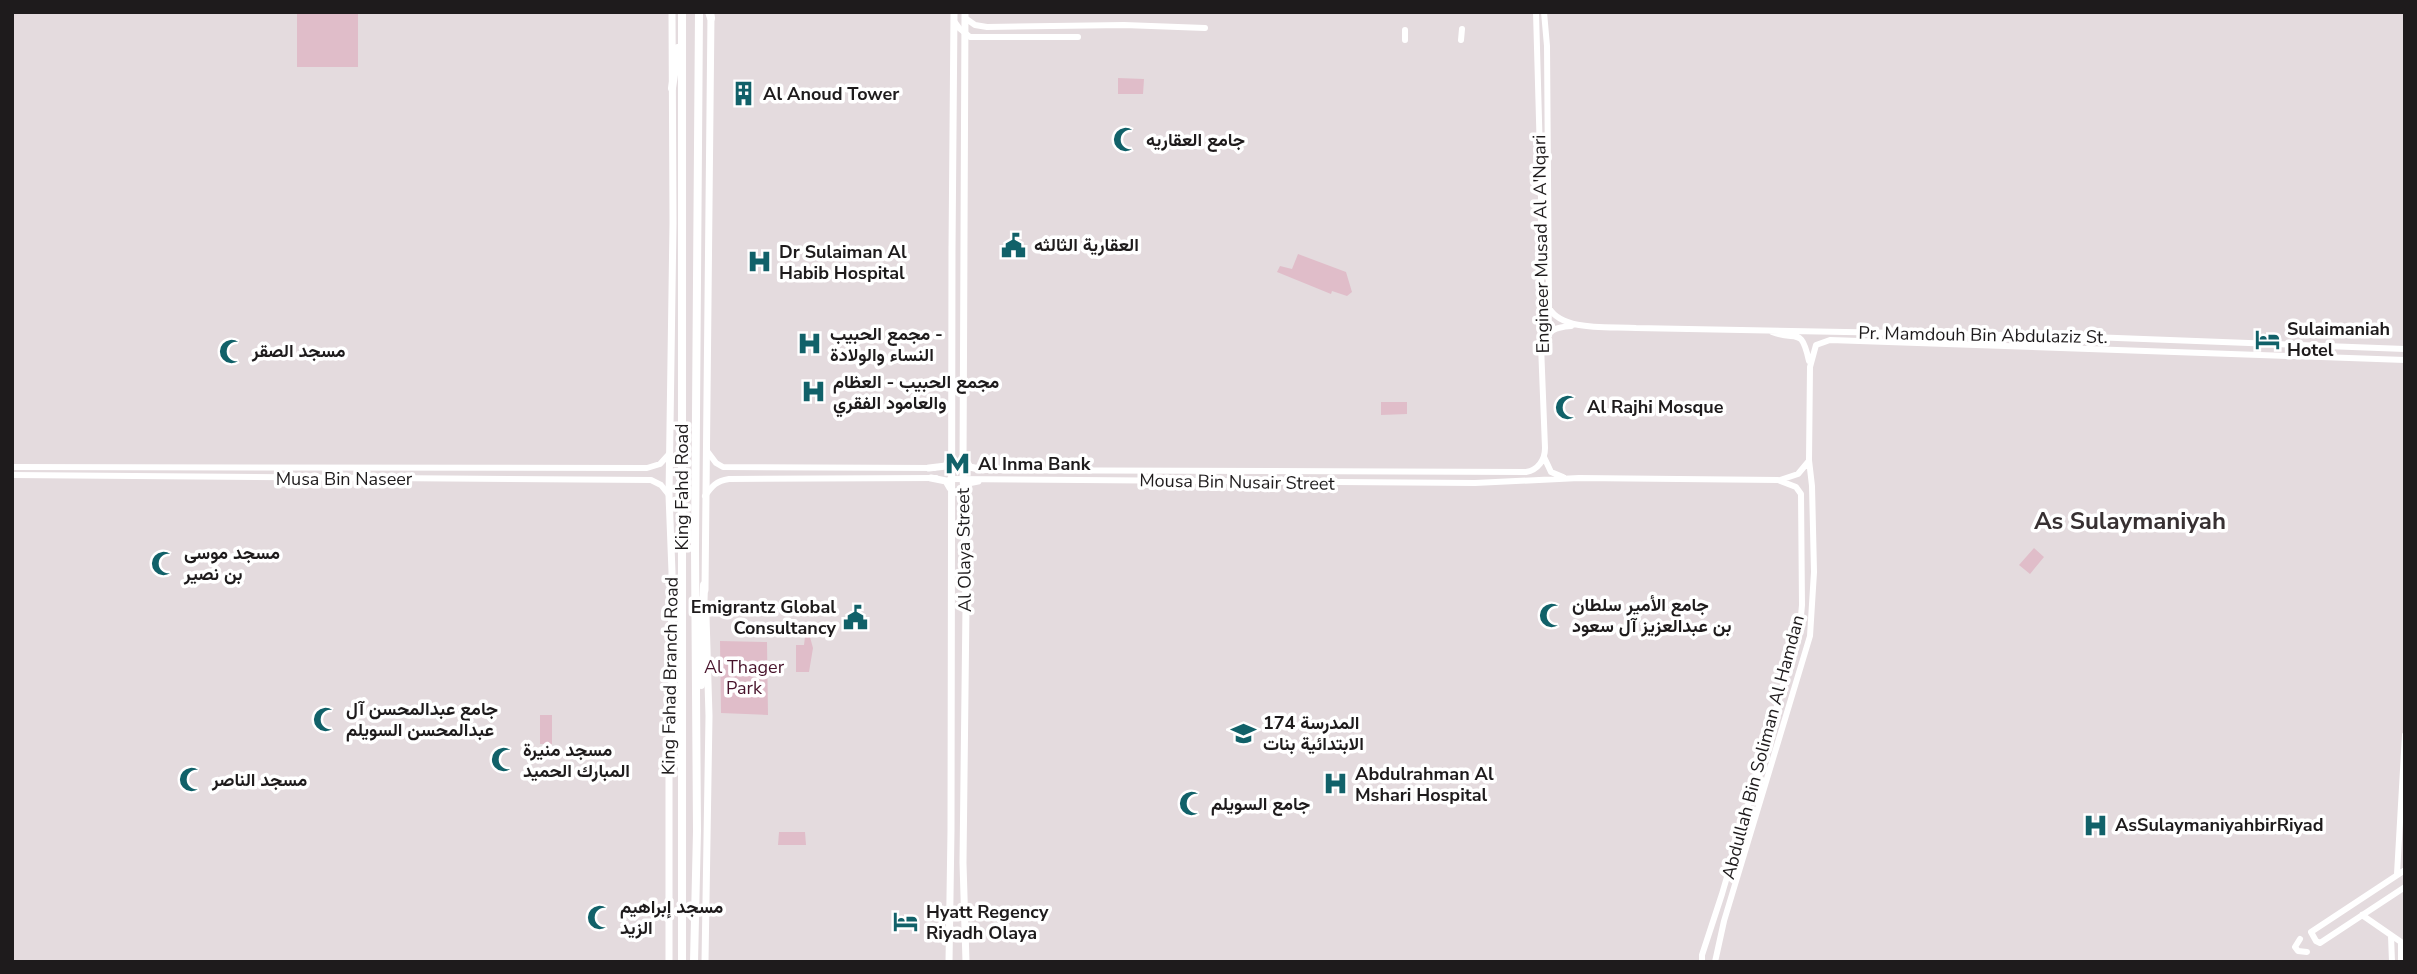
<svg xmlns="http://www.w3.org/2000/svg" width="2417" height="974" font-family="'Nunito Sans',Vazirmatn,sans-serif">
<rect width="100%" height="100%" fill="#e4dbde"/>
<!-- green -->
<path fill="#e0bdc9" d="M 297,12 L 358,12 L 358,67 L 297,67 Z
M 1118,78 L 1144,79 L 1143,94 L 1118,94 Z
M 1298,254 L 1346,272 L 1352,292 L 1347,296 L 1332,291 L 1331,294 L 1277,272 L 1280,266 L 1292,269 Z
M 1381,402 L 1407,402 L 1407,414 L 1381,415 Z
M 2034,548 L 2044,557 L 2030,574 L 2019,565 Z
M 805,637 L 810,637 L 813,648 L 809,672 L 796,672 L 796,645 L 804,645 Z
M 720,641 L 767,642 L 768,715 L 721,713 Z
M 540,715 L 552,715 L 552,744 L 540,744 Z
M 779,832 L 805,832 L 806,845 L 778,845 Z"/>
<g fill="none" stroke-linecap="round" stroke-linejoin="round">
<!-- secondary -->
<path stroke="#fff" stroke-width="6" d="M 1544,12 L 1547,46 L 1549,308 C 1563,332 1610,326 1636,328 L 2065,336 L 2405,349
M 965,18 L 975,25 L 987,27 L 1124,25 L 1205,28
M 954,21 L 959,28 L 970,37 L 1078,37
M 1405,30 L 1405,40
M 1461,40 L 1462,29
M 1772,332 C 1797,342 1801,325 1809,361
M 1544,346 C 1546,330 1556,327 1571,326
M 707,451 L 716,463 L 723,467 L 934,468
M 1544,457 L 1551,472 L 1563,477
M 12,467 L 647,468 L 660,464 L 670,453
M 980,470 L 1526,472 C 1538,470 1545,460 1545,448 L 1541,345 L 1541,192 L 1536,12
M 12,475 L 651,480 L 661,485 L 669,495
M 950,479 L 1475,483 L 1579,478 L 1778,480 L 1796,487 L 1801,494 L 1802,605 L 1800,627 L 1722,894 L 1702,955 L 1702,962
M 1780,480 L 1798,474 L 1808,462
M 705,496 C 712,486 716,481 729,479 L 936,478
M 2405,870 L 2311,932 L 2316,941 L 2320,943 L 2405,887
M 2397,874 L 2405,735
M 2362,915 L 2401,942 L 2401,962
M 2391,936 L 2392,962
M 2300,939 L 2295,947 L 2298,951 L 2307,952
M 1715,962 L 1724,921 L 1810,636 L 1814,572 L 1812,486 L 1809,460 L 1810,367 L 1816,345 L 1830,340 L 2405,360"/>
<!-- primary -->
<path stroke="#fff" stroke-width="7" d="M 965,12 L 963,469 L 966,606 L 963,863 L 966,962
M 952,250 L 954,12
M 965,459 L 970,467 L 983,470
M 929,468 L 946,466 L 949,459
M 931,478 L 946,481 L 950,488
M 965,490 L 968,483 L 978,481
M 705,590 L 711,14
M 671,666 L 672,572 L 669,495 L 673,223 L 672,12
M 669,962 L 669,724 L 671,685
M 705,962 L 709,716 L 706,616
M 949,962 L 951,830 L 952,246"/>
<!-- highway -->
<path stroke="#fff" stroke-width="8" d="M 682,12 L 682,962
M 709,12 L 711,18
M 672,88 L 678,48
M 672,662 L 678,750
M 701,685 L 704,585
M 694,962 L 697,831 L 695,549 L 699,12"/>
</g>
<!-- icons -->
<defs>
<symbol id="building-bare" viewBox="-9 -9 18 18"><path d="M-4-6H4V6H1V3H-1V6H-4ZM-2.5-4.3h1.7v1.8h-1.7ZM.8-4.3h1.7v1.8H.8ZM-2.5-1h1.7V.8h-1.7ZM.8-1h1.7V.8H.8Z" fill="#116169" stroke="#fff" stroke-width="2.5" paint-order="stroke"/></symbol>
<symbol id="mosque-bare" viewBox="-9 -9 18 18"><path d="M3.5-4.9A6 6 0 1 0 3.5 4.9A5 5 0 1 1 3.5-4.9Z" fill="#116169" stroke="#fff" stroke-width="2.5" paint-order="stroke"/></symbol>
<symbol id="civic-bare" viewBox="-9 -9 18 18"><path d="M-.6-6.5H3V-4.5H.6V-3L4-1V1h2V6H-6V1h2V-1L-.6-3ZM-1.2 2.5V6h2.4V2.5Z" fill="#116169" stroke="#fff" stroke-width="2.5" paint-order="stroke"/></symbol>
<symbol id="hospital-bare" viewBox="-9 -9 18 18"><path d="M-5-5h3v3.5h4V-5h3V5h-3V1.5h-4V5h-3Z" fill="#116169" stroke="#fff" stroke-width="2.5" paint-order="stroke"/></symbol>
<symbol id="hotel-bare" viewBox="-9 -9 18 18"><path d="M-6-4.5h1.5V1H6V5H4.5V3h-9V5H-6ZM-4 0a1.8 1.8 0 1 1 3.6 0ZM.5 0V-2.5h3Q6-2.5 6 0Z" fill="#116169" stroke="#fff" stroke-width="2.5" paint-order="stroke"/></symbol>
<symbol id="metro-bare" viewBox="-9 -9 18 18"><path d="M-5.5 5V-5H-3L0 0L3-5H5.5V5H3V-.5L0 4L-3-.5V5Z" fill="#116169" stroke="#fff" stroke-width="2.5" paint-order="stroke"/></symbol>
<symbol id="school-bare" viewBox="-9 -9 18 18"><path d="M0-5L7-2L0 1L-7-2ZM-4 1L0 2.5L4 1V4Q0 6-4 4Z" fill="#116169" stroke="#fff" stroke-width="2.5" paint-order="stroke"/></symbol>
</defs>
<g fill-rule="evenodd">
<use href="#building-bare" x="726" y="76" width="35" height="35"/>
<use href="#mosque-bare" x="1108" y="122" width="35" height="35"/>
<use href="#civic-bare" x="996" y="228" width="35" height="35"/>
<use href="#hospital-bare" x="742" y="244" width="35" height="35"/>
<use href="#hotel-bare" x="2250" y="322" width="35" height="35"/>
<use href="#hospital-bare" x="792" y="326" width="35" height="35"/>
<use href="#mosque-bare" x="214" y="334" width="35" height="35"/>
<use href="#hospital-bare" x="796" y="374" width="35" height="35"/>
<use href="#mosque-bare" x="1550" y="390" width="35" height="35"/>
<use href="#metro-bare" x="940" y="446" width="35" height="35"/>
<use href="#mosque-bare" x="146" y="546" width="35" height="35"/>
<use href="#mosque-bare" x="1534" y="598" width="35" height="35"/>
<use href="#civic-bare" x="838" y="600" width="35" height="35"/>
<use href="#mosque-bare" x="308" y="702" width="35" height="35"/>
<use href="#school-bare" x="1226" y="716" width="35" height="35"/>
<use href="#mosque-bare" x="486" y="742" width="35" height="35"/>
<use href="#mosque-bare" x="174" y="762" width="35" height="35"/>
<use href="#hospital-bare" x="1318" y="766" width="35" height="35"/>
<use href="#mosque-bare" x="1174" y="786" width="35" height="35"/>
<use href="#hospital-bare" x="2078" y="808" width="35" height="35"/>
<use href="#mosque-bare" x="582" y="900" width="35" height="35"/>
<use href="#hotel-bare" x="888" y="904" width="35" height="35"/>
</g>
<g text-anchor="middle" stroke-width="7" stroke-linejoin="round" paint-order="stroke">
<!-- poi labels -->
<g font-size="18" font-weight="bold" fill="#1e1b1c" stroke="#fff" text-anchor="start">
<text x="763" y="100">Al Anoud Tower</text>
<text x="1146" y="146">جامع العقاريه</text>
<text x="1034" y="251">العقارية الثالثه</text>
<text x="779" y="258">Dr Sulaiman Al<tspan x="779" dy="21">Habib Hospital</tspan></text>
<text x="2287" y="335">Sulaimaniah<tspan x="2287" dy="21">Hotel</tspan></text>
<text x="830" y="340">مجمع الحبيب -<tspan x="830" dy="21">النساء والولادة</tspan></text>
<text x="252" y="357">مسجد الصقر</text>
<text x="833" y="388">مجمع الحبيب - العظام<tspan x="833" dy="21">والعامود الفقري</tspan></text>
<text x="1587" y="413">Al Rajhi Mosque</text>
<text x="978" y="470">Al Inma Bank</text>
<text x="184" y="559">مسجد موسى<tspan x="184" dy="21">بن نصير</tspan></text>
<text x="1572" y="611">جامع الأمير سلطان<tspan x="1572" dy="21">بن عبدالعزيز آل سعود</tspan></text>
<text x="836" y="613" text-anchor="end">Emigrantz Global<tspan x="836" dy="21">Consultancy</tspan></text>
<text x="346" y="715">جامع عبدالمحسن آل<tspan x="346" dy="21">عبدالمحسن السويلم</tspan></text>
<text x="1263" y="729">المدرسة 174<tspan x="1263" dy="21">الابتدائية بنات</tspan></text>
<text x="523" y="756">مسجد منيرة<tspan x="523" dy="21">المبارك الحميد</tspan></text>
<text x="1355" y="780">Abdulrahman Al<tspan x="1355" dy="21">Mshari Hospital</tspan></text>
<text x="212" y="786">مسجد الناصر</text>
<text x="1211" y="810">جامع السويلم</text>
<text x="2115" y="831">AsSulaymaniyahbirRiyad</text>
<text x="620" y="913">مسجد إبراهيم<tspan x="620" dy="21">الزيد</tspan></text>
<text x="926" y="918">Hyatt Regency<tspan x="926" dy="21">Riyadh Olaya</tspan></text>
</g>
<!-- street labels -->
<g font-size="18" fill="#1e1b1c" stroke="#fff">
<text transform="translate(1541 244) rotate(-91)" y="6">Engineer Musad Al A'Nqari</text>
<text transform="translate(1983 335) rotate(1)" y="6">Pr. Mamdouh Bin Abdulaziz St.</text>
<text x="344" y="485">Musa Bin Naseer</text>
<text transform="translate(1237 482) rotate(1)" y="6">Mousa Bin Nusair Street</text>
<text transform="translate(682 487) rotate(-90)" y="6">King Fahd Road</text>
<text transform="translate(964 550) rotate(-91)" y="6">Al Olaya Street</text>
<text transform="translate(670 676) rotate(-89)" y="6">King Fahad Branch Road</text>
<text transform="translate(1763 747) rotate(-75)" y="6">Abdullah Bin Soliman Al Hamdan</text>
</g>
<!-- park labels -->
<g font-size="18" fill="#48132b" stroke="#fff">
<text x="744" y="673">Al Thager<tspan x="744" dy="21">Park</tspan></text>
</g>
<!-- district labels -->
<g font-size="24" font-weight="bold" fill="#373032" stroke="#fff">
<text x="2130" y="529">As Sulaymaniyah</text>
</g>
</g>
<!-- border -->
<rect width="2417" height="974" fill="none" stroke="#1e1b1c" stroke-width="28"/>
</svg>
